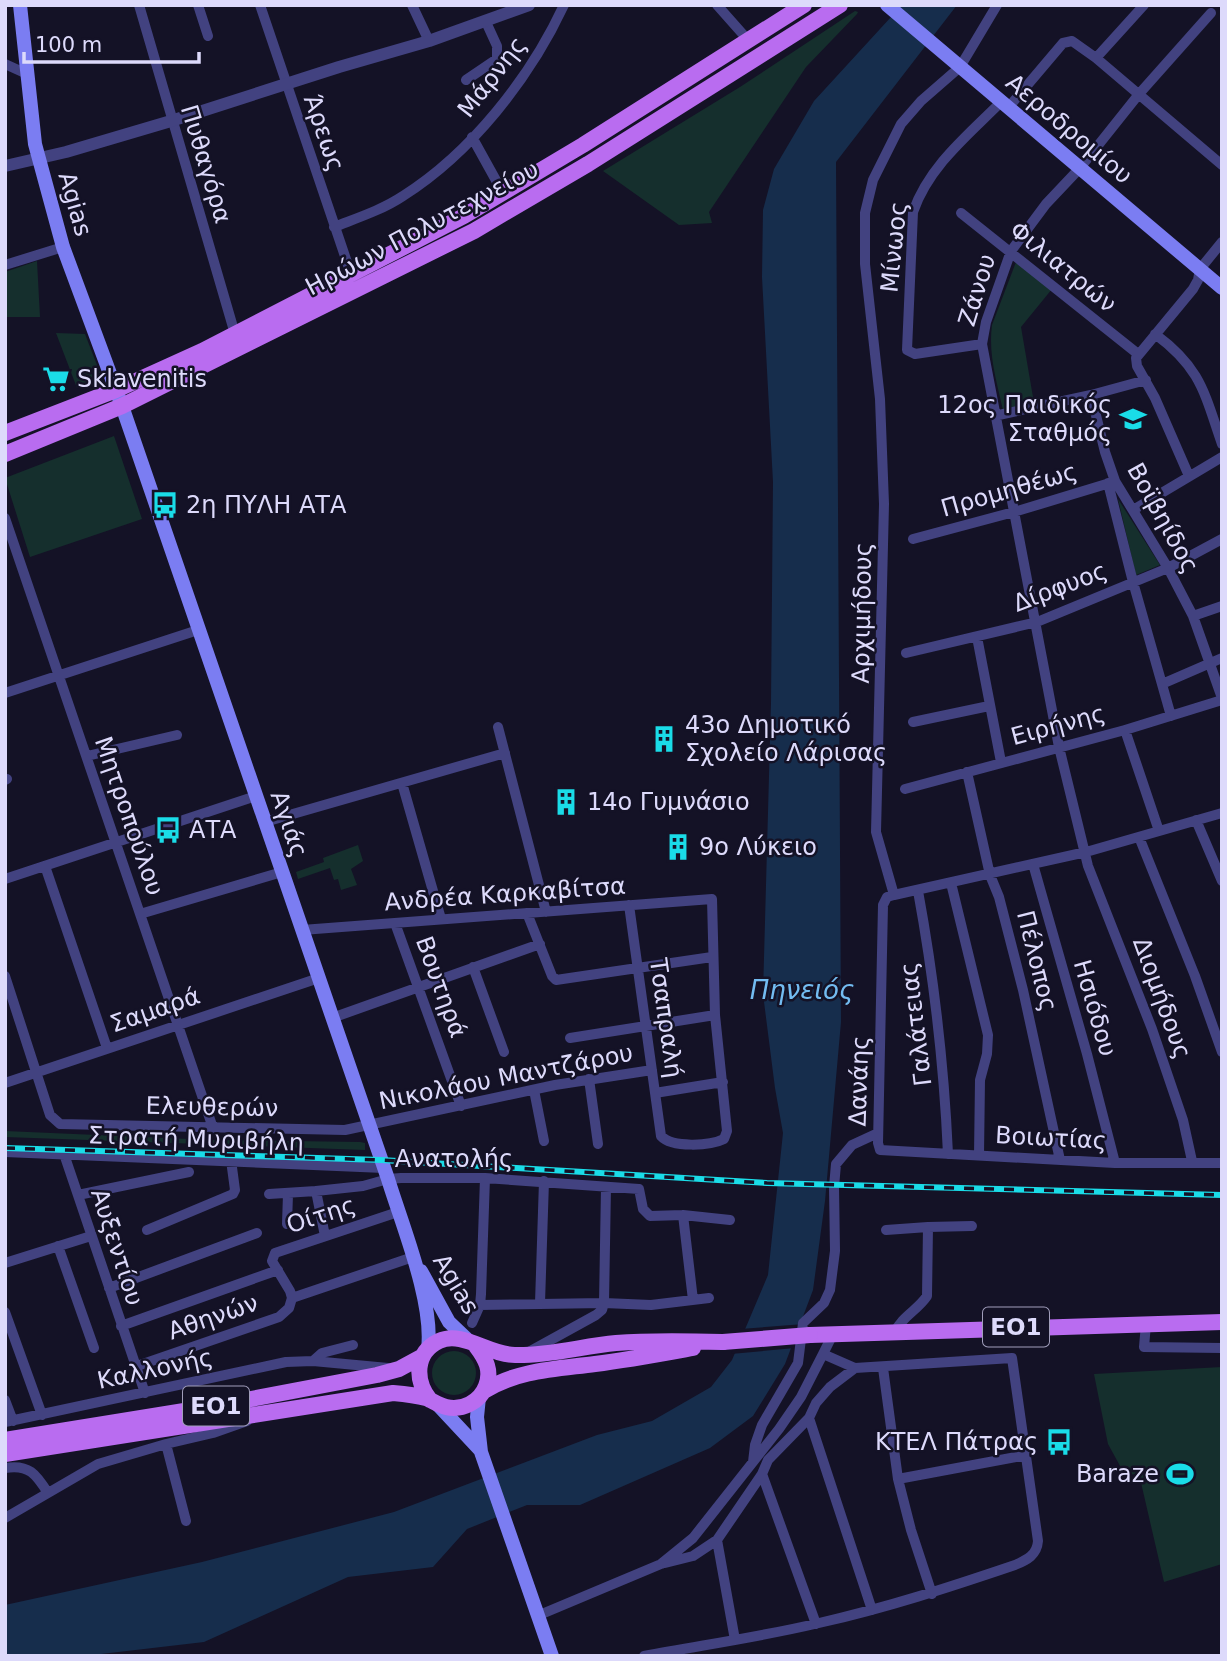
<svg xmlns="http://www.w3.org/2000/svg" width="1227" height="1661" font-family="'DejaVu Sans',sans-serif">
<rect width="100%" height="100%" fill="#141226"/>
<!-- green -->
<path fill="#152f2d" d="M 855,11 L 858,12 L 857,14 L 806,67 L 709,212 L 712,223 L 679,225 L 603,171 L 740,87 Z
M 37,261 L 40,317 L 5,317 L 5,272 Z
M 1016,262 L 1052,289 L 1021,327 L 1034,403 L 1003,410 C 997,383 988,354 992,325 Z
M 56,333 L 85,334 L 102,378 L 77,388 Z
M 114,436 L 142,519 L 30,557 L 5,478 Z
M 1118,499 L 1160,565 L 1136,575 Z
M 358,845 L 363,861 L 351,869 L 357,885 L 341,890 L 338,879 L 334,880 L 330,868 L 298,879 L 296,872 L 324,862 L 323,858 Z
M 5,1131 L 212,1140 L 360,1142 L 365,1143 L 365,1150 L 5,1137 Z
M432 1373a22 22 0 1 1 44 0a22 22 0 1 1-44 0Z
M 1222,1367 L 1222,1564 L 1164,1582 L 1139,1474 L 1125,1475 L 1108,1444 L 1094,1374 Z"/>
<!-- water -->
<path fill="#162d4c" d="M 902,5 L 957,5 L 836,162 L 841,1022 L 825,1201 L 813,1290 L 785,1364 L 753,1416 L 710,1448 L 580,1505 L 527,1505 L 467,1529 L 433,1567 L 348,1577 L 204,1642 L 84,1656 L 5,1656 L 5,1605 L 202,1562 L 394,1512 L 597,1435 L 652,1421 L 711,1387 L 732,1360 L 768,1275 L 783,1133 L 775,1088 L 763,994 L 771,703 L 773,482 L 762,277 L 763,210 L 774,169 L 814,101 Z"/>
<!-- pier -->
<path fill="#141226" d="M 804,1324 L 795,1348 L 731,1354 L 740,1329 Z"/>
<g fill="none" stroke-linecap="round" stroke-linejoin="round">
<!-- minor -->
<path stroke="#424280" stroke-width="10" d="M 139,5 L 235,334
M 198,5 L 208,36
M 260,5 L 351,274
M 412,5 L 429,41
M 717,5 L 748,40
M 997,5 L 960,67 L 921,101 L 901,124 L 873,180 L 865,213 L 865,264 L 880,399 L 884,504 L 876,832 L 894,895 L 1086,852 L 1222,813
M 1096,58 L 1144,5
M 5,64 L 27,74
M 466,80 L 497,59 L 497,46 L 486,22
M 1008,108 L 1063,43 L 1072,41 L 1096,58 L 1222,165
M 472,137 L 503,193
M 961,213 L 1138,354
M 334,227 C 357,218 382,210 403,196 C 471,153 530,78 564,5
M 5,265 L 63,247
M 1155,334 C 1201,368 1204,392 1222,444
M 982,344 L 915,354 L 907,350 L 913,212 C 929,166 968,135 1001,102
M 1091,395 L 1105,452 L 1115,481 L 1168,568 L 1193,616 L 1222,698
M 994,416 L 1091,395 L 1146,380
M 1189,476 L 1155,398 L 1137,366 L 1136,358 L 1193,289 L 1198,280 L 1200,269 L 1222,242
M 1108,483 L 1133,582 L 1171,716
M 1133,510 L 1222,457
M 5,518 L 213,1128
M 913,539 L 1014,512 L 1113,482
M 1193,616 L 1222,606
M 977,637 L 1001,762
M 906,653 L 1037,622 L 1168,568 L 1222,539
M 1162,684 L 1222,658
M 5,693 L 198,630
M 913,722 L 989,706
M 498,727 L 546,912
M 1125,730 L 1159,831
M 87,756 L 177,735
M 967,772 L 990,875 L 999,897 L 1023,990 L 1060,1160
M 5,780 L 7,779
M 402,783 L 441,919
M 905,789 L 1125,730 L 1222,700
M 1196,820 L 1222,881
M 265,822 L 505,753
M 1139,837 L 1195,976 L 1222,1052
M 1033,864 L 1087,1054 L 1115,1163
M 45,866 L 107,1048
M 5,879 L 256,796
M 951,883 L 988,1035 L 987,1054 L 980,1080 L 979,1155
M 918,891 C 934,978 944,1065 948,1154
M 894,895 L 887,897 L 883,905 L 878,1143 L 880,1150 L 1115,1163 L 1222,1163
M 527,913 L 552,976 L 556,980 L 712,957
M 140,914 L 282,872
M 395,923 L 461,1106
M 302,930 C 438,920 575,909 712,899 L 715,1015 L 727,1131 L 724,1139 C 710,1146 672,1148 661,1136 L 629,905
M 473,967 L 504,1052
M 5,976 L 50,1115 L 60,1124 L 345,1130 L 555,1085 L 652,1070
M 332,1018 L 540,944
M 570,1038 L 715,1015
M 589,1079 L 598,1144
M 5,1083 L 319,978
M 534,1090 L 544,1141
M 655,1093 L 723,1082
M 5,1152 L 384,1168
M 64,1154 L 145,1393
M 1192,1161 L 1183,1120 L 1152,1029 L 1088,866 L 1059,747 L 982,344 L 986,322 L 1011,251 L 1046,204 L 1080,168 L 1139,94 L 1211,13
M 316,1191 L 325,1236
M 269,1194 L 316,1191 L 363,1186 L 388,1179 L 401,1178 L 485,1178 L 639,1189 L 643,1209 L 650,1216 L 683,1215 L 730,1220
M 78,1195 L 189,1172
M 683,1215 L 693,1300
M 287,1224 L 288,1194
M 147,1230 L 233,1194 L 235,1190 L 231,1160
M 886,1230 L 928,1227
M 58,1246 L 94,1348
M 5,1263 L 91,1236
M 109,1288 L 257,1233
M 292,1298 L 290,1291 L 272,1261 L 275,1253 L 398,1212
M 540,1303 L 544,1181
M 480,1305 L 604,1303 L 651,1305 L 709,1298
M 5,1312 L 42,1415
M 472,1323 L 480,1305 L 481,1294 L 485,1178
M 1146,1324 L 1144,1347 L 1222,1348
M 121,1326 L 278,1270
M 895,1332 C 902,1316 918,1310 927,1296 L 928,1227 L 972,1226
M 527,1353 L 596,1315 L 602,1310 L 604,1303 L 606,1187
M 313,1361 L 322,1353 L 353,1345
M 137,1366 L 279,1317 L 289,1308 L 292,1298 L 413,1257
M 883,1368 L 898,1479 L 911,1530 L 932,1594
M 5,1400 L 13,1421
M 809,1418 L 872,1610
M 5,1422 L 286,1362 L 313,1361 L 388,1368
M 166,1444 L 186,1521
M 753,1462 L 755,1445 L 762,1425 L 798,1363 L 803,1323 L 824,1303 L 830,1290 L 835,1251 L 834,1187 L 836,1164 L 852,1145 L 878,1133
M 5,1468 C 29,1464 36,1474 48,1493
M 762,1474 L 816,1624
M 898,1479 L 1027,1455
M 5,1518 L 98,1464 L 166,1444 L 213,1433 L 247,1421
M 717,1540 L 735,1640
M 665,1563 L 693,1556 L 717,1540 L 762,1474 L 768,1460 L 809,1418 L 816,1403 L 830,1387 L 855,1368
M 537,1616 L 661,1564 L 693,1538 L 779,1429 L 801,1397 L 823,1354
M 644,1656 C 702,1645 761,1637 819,1623 C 886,1608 950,1587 1015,1565 C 1027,1560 1037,1555 1038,1541 L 1012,1358 L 855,1368 L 823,1354 L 833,1334"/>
<!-- tertiary -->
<path stroke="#424280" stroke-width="12" d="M 5,166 L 66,152 L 171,121 L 339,67 L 429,41 L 529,5"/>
<!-- secondary -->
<path stroke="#7b7df2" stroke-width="14" d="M 20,5 L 35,144 L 63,247 L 122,406 L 388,1179 C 402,1225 434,1302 428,1349
M 887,5 L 1222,288
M 421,1271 L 449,1322 L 469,1341
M 479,1397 L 477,1417 L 481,1452 L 552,1656
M 438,1405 L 481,1451"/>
<!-- primary -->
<path stroke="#b96cf0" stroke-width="16" d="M 5,433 L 116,390 L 202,351 L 464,216 L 583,145 L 804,5
M 5,454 L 122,406 L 474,231 L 588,164 L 840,5
M 810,1335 L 1222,1322
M 484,1391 C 517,1370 557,1369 595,1364 C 628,1360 660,1354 693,1348
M 430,1400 C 415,1381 414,1353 439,1341 C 462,1330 489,1355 515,1355 C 548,1356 583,1346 616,1343 C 652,1340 687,1341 723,1342
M 5,1440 L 209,1407 L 377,1375 L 399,1369 L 423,1356
M 5,1454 L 393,1393 C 404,1394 415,1395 426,1398 C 433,1401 438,1405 446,1407 C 462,1411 480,1402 486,1386 C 492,1371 486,1359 476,1346"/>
<defs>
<path id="rail" d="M 5,1148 L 381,1160 L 767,1183 L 1222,1195"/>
</defs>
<!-- rail casing -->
<use href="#rail" stroke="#1adce8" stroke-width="6"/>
<!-- rail -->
<use href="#rail" stroke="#141226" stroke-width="3.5" stroke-dasharray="10" stroke-linecap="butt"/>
<!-- primary-bridge -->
<path stroke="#b96cf0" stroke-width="16" d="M 723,1342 L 810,1335"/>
</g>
<!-- icons -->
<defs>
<symbol id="supermarket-bare" viewBox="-9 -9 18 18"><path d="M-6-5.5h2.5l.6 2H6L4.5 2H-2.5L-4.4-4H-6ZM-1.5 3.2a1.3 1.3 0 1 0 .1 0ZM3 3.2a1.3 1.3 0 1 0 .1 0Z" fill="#1adce8" stroke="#141226" stroke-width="2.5" paint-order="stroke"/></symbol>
<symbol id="school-bare" viewBox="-9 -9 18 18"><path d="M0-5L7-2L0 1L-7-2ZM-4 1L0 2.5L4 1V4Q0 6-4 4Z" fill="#1adce8" stroke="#141226" stroke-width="2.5" paint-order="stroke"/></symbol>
<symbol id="bus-bare" viewBox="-9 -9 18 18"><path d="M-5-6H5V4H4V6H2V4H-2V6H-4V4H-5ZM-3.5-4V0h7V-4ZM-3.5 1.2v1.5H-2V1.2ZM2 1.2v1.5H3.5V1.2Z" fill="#1adce8" stroke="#141226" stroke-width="2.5" paint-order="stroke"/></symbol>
<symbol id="building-bare" viewBox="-9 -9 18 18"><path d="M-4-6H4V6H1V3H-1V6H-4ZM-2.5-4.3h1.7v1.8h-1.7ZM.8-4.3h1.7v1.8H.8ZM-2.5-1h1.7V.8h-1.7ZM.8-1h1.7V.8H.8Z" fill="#1adce8" stroke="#141226" stroke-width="2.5" paint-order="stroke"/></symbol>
<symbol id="stadium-bare" viewBox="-9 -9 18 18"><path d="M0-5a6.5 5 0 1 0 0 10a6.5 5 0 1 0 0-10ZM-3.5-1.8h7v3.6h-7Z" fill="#1adce8" stroke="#141226" stroke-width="2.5" paint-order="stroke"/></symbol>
</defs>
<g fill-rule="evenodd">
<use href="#supermarket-bare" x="37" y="360" width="38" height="38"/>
<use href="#school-bare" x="1114" y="400" width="38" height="38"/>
<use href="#bus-bare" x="146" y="486" width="38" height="38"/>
<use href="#building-bare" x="645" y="720" width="38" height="38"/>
<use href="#building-bare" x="547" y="783" width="38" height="38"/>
<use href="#bus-bare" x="149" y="811" width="38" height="38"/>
<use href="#building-bare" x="659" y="828" width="38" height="38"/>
<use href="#bus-bare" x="1040" y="1423" width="38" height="38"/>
<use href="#stadium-bare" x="1161" y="1455" width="38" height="38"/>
</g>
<g text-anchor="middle" stroke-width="5" stroke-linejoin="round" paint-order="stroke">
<!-- shield labels -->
<g fill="#141226" stroke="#a19ebb" stroke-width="2">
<rect x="983" y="1307.5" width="66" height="39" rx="5"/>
<rect x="183" y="1386.5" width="66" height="39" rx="5"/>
</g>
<g font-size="23" font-weight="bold" fill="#dddafb">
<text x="1016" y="1335">ΕΟ1</text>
<text x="216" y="1414">ΕΟ1</text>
</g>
<!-- street labels -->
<g font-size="24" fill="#dddafb" stroke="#141226">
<text transform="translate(492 77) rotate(-52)" y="8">Μάρνης</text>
<text transform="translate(1069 129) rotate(40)" y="8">Αεροδρομίου</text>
<text transform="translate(324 133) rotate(71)" y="8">Άρεως</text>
<text transform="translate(206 164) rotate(73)" y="8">Πυθαγόρα</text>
<text transform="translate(75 204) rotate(74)" y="8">Agias</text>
<text transform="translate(422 228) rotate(-28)" y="8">Ηρώων Πολυτεχνείου</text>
<text transform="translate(894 247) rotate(-84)" y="8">Μίνωος</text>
<text transform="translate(1063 267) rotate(39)" y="8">Φιλιατρών</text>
<text transform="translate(977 290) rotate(-73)" y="8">Ζάνου</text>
<text transform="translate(1009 490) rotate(-16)" y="8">Προμηθέως</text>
<text transform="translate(1163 518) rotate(61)" y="8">Βοϊβηίδος</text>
<text transform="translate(1060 587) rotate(-21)" y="8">Δίρφυος</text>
<text transform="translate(862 613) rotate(-89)" y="8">Αρχιμήδους</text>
<text transform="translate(1058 725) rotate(-15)" y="8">Ειρήνης</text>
<text transform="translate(129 816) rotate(71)" y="8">Μητροπούλου</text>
<text transform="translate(289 824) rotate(71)" y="8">Αγιάς</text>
<text transform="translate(505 894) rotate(-4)" y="8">Ανδρέα Καρκαβίτσα</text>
<text transform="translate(1037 961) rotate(76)" y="8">Πέλοπος</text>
<text transform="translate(441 987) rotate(70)" y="8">Βουτηρά</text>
<text transform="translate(1162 998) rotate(70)" y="8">Διομήδους</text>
<text transform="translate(1095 1008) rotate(74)" y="8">Ησιόδου</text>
<text transform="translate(155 1010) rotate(-19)" y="8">Σαμαρά</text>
<text transform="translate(666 1018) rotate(82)" y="8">Τσαπραλή</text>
<text transform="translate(916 1024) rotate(-97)" y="8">Γαλάτειας</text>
<text transform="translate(506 1077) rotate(-11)" y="8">Νικολάου Μαντζάρου</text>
<text transform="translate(859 1081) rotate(-88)" y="8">Δανάης</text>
<text transform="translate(212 1107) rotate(1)" y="8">Ελευθερών</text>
<text transform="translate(1051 1138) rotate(3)" y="8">Βοιωτίας</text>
<text transform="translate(196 1139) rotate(2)" y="8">Στρατή Μυριβήλη</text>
<text x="454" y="1167">Ανατολής</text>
<text transform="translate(321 1215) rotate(-18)" y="8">Οίτης</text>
<text transform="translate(117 1247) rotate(72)" y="8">Αυξεντίου</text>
<text transform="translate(456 1284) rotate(59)" y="8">Agias</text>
<text transform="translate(213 1317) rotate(-19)" y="8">Αθηνών</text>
<text transform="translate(155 1369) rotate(-12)" y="8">Καλλoνής</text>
</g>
<!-- poi labels -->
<g font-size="24" fill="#dddafb" stroke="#141226" text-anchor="start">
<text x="77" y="387">Sklavenitis</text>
<text x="1112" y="413" text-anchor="end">12ος Παιδικός<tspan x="1112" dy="28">Σταθμός</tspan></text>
<text x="186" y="513">2η ΠΥΛΗ ΑΤΑ</text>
<text x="685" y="733">43ο Δημοτικό<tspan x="685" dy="28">Σχολείο Λάρισας</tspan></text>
<text x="587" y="810">14ο Γυμνάσιο</text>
<text x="189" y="838">ΑΤΑ</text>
<text x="699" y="855">9ο Λύκειο</text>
<text x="1038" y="1450" text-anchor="end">ΚΤΕΛ Πάτρας</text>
<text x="1159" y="1482" text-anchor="end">Baraze</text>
</g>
<!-- water labels -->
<g font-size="26" font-style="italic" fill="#73bcf1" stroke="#141226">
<text x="802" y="999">Πηνειός</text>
</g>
</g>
<!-- border -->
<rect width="1227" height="1661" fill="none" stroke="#dddafb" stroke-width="14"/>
<!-- scale -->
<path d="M24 52v10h175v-10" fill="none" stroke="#dddafb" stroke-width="3.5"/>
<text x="35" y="52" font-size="21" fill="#dddafb" stroke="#141226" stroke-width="5" paint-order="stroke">100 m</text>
</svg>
